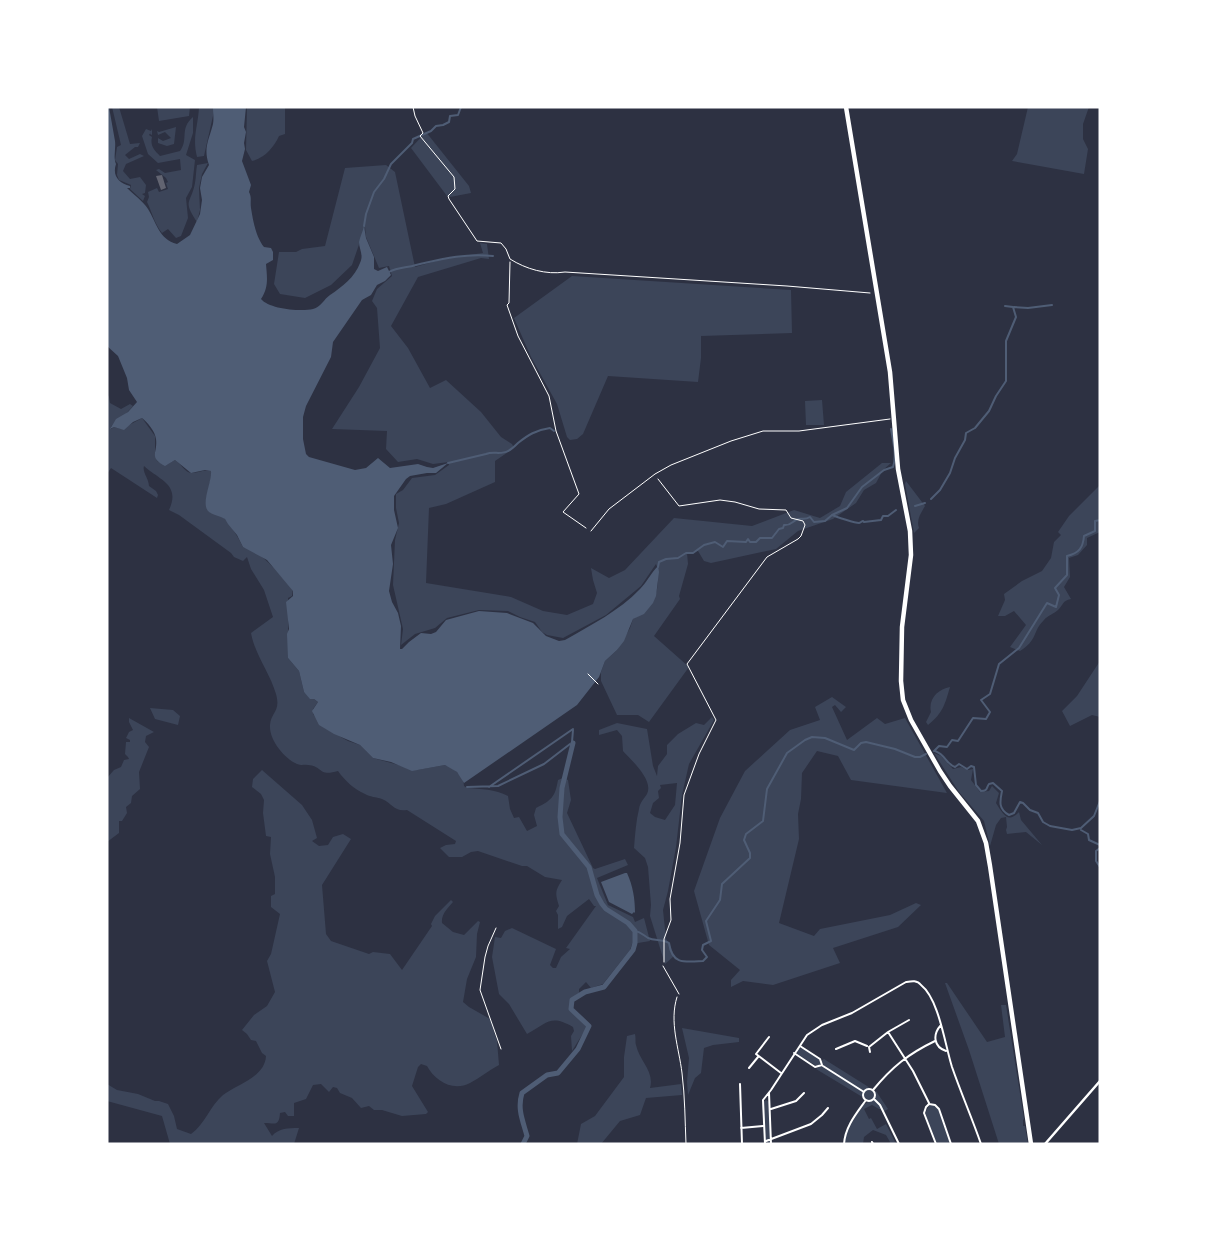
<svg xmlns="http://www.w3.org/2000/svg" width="1207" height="1251" font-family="'Crimson Pro',serif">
<rect width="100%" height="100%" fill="#2d3142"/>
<!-- green -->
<path fill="#3c4559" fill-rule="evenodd" d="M 112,107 L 119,107 L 130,144 L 140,143 L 138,147 L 135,147 L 125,155 L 129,159 L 140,154 L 144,156 L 126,164 L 123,171 L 130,179 L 140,177 L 146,185 L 145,193 L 142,194 L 145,196 L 143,201 L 130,189 L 131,185 L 119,180 L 117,175 L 118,164 L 115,160 L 117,147 L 121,145 Z
M 157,107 L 190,107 L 189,116 L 159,121 Z
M 199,107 L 215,107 L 204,156 L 197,157 C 192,137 198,127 199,107 Z
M 247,107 L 285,107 L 285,134 L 279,136 C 274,147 265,158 252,161 L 246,150 Z
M 1028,107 L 1089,107 L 1083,124 L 1083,139 L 1088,149 L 1084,174 L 1012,161 L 1017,154 Z
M 193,117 L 193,133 L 186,155 L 195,160 L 192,187 L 186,198 L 188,218 L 181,236 L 176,238 L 168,229 L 162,233 C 154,223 152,212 147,202 L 149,197 L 148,192 L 157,188 L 159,192 L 168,189 L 166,183 L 168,182 L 166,178 L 156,170 L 159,169 L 165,173 L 181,170 L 180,159 L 158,163 L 148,154 L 142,136 L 146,129 L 151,131 L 152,129 L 152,135 L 150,134 L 151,132 L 149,135 L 152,137 C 150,146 154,150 160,156 L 180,151 C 189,139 179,129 193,117 Z
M 176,127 L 174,144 L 167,146 L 158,143 L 158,138 L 163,141 L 171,138 L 165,132 L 158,135 L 157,131 L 159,132 Z
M 426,132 L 469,186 L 471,193 L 450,197 L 447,196 L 411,148 Z
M 208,163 L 202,174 L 199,188 L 200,210 L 197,222 C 182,200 191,204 195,183 C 196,177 196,171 197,165 Z
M 386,165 L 395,172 L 415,267 L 447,258 L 483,253 L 480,243 L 487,244 L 489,259 L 481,258 L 418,277 L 391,326 L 408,348 L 430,388 L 446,380 L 481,412 L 501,437 L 512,444 L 514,448 L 495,461 L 495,482 L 446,504 L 429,508 L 426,583 L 511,597 L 543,611 L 567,615 L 593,604 L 597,593 L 593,580 L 591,568 L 609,578 L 625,570 L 674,518 L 752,526 L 794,510 L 820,518 L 840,506 L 846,492 L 882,463 L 891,463 L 883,470 L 876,483 L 864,490 L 856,503 L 833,519 L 798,531 L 776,549 L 711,563 L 704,561 L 698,551 L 687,553 L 688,564 L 679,596 L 680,599 L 654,636 L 689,667 L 649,722 L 638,715 L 617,715 L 601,681 L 601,672 L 605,661 L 617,650 L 630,628 L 633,619 C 650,610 656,601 658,582 C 658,575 659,571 656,564 L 641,586 L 606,615 L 563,638 L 547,635 L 542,632 L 535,622 L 520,617 L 508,611 L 479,610 L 447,618 L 435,628 L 415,634 L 401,645 L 403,629 L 393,585 L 395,540 L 399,523 L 396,508 L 396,494 L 403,490 L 412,478 L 435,475 L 449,465 L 449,462 L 433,464 L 417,459 L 398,462 L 386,449 L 387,431 L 332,429 L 359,387 L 380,348 L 377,308 L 372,301 L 377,289 L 392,276 L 389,266 L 379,268 L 366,237 L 365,227 L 352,265 L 331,285 L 305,298 L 280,294 L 274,284 L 279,252 L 296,252 L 302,249 L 325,246 L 345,168 Z
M 572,276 L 791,290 L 792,333 L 701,336 L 701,358 L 698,382 L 608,376 L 583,434 L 577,439 L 570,440 L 567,437 L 557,404 L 531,357 L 514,318 Z
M 107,393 L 109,397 L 110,403 L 121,409 L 130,404 L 133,406 L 125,415 L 116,420 L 111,427 L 111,429 L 114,427 L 122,429 L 142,418 L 155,436 L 155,454 L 157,461 L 166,465 L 175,460 C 180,463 183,469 188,472 C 195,475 202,469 211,471 C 212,483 205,493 207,506 C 208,517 217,511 224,518 C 230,523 239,539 243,547 C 265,553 277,573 293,589 L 292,596 L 288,598 L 288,658 L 299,671 L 304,692 L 318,702 L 313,709 L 313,714 L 323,727 L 348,741 L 360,745 L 373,758 L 417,770 L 445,765 C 454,768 464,776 464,786 L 467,788 C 481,789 495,789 508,796 L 510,809 L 514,818 L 519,817 L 527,831 L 537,826 L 534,815 L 536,808 C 552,800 555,797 558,780 L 563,778 L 568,780 L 571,800 L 567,813 L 593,868 L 595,869 L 625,859 L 628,865 L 597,878 L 608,905 L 633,917 L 635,922 L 644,918 L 650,941 L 632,944 L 630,950 L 603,984 L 591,988 L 586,982 L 579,989 L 579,993 L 571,999 L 570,1009 L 579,1016 L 578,1018 L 587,1027 L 572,1051 L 571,1036 L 574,1031 L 573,1027 C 550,1014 548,1023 527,1034 L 509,1004 L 499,994 L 492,957 L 495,937 L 501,938 L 505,931 L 512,928 L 556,949 L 550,965 L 553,968 L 556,968 L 561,957 L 570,949 L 566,948 L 596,906 L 594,906 L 589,899 L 567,916 L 562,927 L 558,929 L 558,915 L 556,911 L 559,906 C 555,893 555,891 562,880 L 545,877 L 527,866 L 522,866 L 478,851 L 471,852 L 462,857 L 449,857 L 440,848 L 446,845 L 455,844 L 456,841 L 407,810 C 394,812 392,803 382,799 C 376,797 370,797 365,794 C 354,789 345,781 338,771 C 318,777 323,766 308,765 C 301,764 304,766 297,764 C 284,758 269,740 270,725 C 271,712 281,712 276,694 C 270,673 255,655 251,633 L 273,617 L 264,590 L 251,569 L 247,557 L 243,561 L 234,557 L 231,553 L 179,515 L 169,510 C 181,484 159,480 144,466 C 142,472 149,479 149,486 L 156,491 L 158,495 L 157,498 L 111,468 L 107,474 Z
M 822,400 L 824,425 L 806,425 L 805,401 Z
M 906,481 L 925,506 C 921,513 916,520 919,528 L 914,533 L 905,484 Z
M 1100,485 L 1100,532 L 1087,538 L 1087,545 L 1078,555 L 1069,558 L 1070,577 L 1064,587 L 1071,599 C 1062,601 1064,604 1058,610 C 1054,614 1048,615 1044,620 C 1032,632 1038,640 1020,651 L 1010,647 L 1026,625 L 1014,611 L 1005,616 L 998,616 L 1005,600 L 1004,594 L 1022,581 L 1042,571 L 1051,558 L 1054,542 L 1061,535 L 1058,532 L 1069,516 Z
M 1100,661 L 1100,717 L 1092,715 L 1070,726 L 1062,711 L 1077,696 Z
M 950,687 C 945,704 943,713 928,725 L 926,722 L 931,712 C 928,699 938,689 950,687 Z
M 832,697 L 846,707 L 841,712 L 835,705 L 832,707 L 847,740 L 877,718 L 885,724 L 905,718 L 947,793 L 851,780 L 838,756 L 817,751 L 802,773 L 801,799 L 798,814 L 799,839 L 779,923 L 814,936 L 820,929 L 890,915 L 916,903 L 921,905 L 898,927 L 833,948 L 840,963 L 773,985 L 743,981 L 731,987 L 731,980 L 740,970 L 709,945 L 694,891 L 720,818 L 745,771 L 790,730 L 820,720 L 815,707 Z
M 150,708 L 173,710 L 180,716 L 178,725 L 155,719 Z
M 712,717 L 714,720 L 689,764 L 682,795 L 676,847 L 668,891 L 663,910 L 666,939 L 671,947 L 674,956 L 665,964 L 650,916 L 651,905 L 648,867 L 645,858 L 634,848 C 635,835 636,821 639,809 C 640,802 644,799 647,794 C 654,780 631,760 623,751 L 622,736 L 617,730 L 599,735 L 599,730 L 617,723 L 647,729 L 653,766 L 657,776 L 658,766 L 667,754 L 667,745 L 678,734 L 696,723 L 704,725 ZM 677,783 L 675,805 L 665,820 L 655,817 L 650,813 L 653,803 L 659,798 L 658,791 L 661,788 L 660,785 Z
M 129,718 L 154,732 L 146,736 L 145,742 L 149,747 L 139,772 L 140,789 L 132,796 L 131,803 L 126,807 L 127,813 L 122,821 L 119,821 L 119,833 L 107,842 L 107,778 L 114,770 L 121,767 L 124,760 L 129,759 L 128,757 L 125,754 L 126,742 L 130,742 L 130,740 L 126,738 L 129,732 L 133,730 L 129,722 Z
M 934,753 L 941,756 L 953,769 L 961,767 L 968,770 L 973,769 L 971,780 L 980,792 L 989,791 L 992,786 L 999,793 L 996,803 C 1003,814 1008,824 1019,812 L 1021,820 L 1042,845 L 1026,832 L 1007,834 L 1006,830 L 1007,827 L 1006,817 L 1001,818 L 996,825 L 990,846 L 984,821 L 959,792 Z
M 262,770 L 302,805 L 312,820 L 317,838 L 312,841 L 319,846 L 328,845 L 333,837 L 343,834 L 351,839 L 322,885 L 326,934 L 331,941 L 369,954 L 373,952 L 390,954 L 402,970 L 432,926 L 431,924 L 435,916 L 451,900 L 453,902 C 448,908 441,914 442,923 L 453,932 L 464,935 L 478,921 L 480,922 L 477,934 L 476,957 L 467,979 L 463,1002 L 469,1007 L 490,1019 L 497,1041 L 499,1065 C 489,1070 480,1078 470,1083 C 453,1092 435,1081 427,1066 L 421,1064 L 418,1067 L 412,1086 L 428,1112 L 426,1114 L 402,1116 L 382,1110 L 374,1110 L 369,1106 L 361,1108 L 352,1098 L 340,1093 L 337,1088 L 333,1087 L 329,1092 L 321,1084 L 313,1085 L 306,1099 L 294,1103 L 294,1116 L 288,1116 L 285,1112 L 280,1113 C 279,1127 275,1123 264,1123 L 272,1136 C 279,1128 288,1128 299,1128 L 294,1144 L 170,1144 L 162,1116 L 107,1101 L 107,1084 L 117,1090 L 138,1094 L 155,1101 L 159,1101 L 168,1104 L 174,1116 L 177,1129 L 191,1134 C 205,1124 210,1106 223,1095 C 238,1084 265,1077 266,1056 L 262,1053 L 256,1041 L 251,1040 L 247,1034 L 242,1030 L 254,1015 L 267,1006 L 275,992 L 267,961 L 271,954 L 280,914 L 271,907 L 271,896 L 275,894 L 275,877 L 270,854 L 271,837 L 266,836 L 263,813 L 264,800 L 261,794 L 252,787 L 253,779 Z
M 945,983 L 947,983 L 987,1042 L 1005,1037 L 1001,1005 L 1006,1005 L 1024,1119 L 1023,1120 L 1023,1126 L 1025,1126 L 1028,1144 L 999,1144 L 969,1050 Z
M 682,1028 L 739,1038 L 739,1042 L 713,1045 L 704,1048 L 701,1073 L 695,1078 L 688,1095 L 687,1082 L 689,1058 Z
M 635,1034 C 636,1038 635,1042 636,1045 C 639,1060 655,1072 650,1088 L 681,1084 L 682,1095 L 646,1098 L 640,1115 L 620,1121 L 601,1144 L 577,1144 L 581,1124 L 595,1116 L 624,1077 L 624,1057 L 627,1036 Z
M 803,1048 L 821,1061 L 824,1059 L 867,1086 L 875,1092 L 876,1091 L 888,1109 L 883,1112 L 882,1109 L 879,1109 L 872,1105 L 864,1109 L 869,1119 L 871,1118 L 877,1129 L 886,1124 L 896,1144 L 889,1144 L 890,1142 L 886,1135 L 873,1130 L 864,1137 L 863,1144 L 844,1144 L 846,1132 L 864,1103 L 865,1104 L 869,1101 L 816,1069 L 822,1065 L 815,1065 L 797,1054 L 798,1049 Z
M 766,1100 L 769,1102 L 771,1144 L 765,1144 L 762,1103 Z
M 929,1106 L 934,1106 L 938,1109 L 950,1144 L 937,1144 L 925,1113 Z"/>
<!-- water -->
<path fill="#4f5d75" d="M 107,107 L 109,107 C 111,118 113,130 115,141 C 116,149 113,157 116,164 C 112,176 119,183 130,186 L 130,188 L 127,188 C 133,194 143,201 148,209 C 157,224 159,239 177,244 L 190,235 L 200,214 L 202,200 L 200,188 L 202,177 L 209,165 C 203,148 209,140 213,124 C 214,119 213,112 213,107 L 246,107 L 244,127 L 246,132 L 244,143 L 245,149 L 242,161 L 251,185 L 249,192 C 252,198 250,201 251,208 C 253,221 256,237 264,247 L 271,248 L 273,252 L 273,260 L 266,264 C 267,277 269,287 261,299 C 269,309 301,312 313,309 C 321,307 324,299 330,295 C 342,287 355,277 360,263 C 364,255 359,249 359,242 C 360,237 363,231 364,226 L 366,238 L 374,257 L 374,269 L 378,271 L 387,267 L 391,275 L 385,281 L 377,285 L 371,295 L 362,300 L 333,342 L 331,357 L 306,406 L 303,417 L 303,439 L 306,454 L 309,457 L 355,470 L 366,468 L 378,458 L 390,468 L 418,464 L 427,467 L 433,468 L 448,463 L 436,473 L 427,473 L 410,476 L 406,479 L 394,496 L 394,510 L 398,528 L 391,545 L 393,564 L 389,591 L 392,602 L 398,613 L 401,626 L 400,649 L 402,649 L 409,642 L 421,633 L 431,634 L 436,632 L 446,620 L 479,611 L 507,613 L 533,623 L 546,636 L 559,641 L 565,640 C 591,625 619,611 640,589 C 647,582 651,573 658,566 L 659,572 L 656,596 L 653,603 L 644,614 L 633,619 L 624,641 L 617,650 L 605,661 L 599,677 L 577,705 L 464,783 L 457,772 L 445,765 L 412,771 L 391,762 L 373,758 L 360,745 L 334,734 L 319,725 L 312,711 L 318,702 L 314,699 L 310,699 L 304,692 L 299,671 L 288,658 L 287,634 L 289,629 L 286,602 L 293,596 L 293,591 L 267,560 L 243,547 L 237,535 L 228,524 L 225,519 C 220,516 213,515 209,512 C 200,504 212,482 211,471 L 205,470 L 191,473 L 175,460 L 165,466 C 148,457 158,453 156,439 C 155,431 148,423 142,418 L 133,422 L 124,430 L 114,427 L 110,429 L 116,419 L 128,412 L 137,402 L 129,390 L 127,378 L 118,356 L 107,346 Z
M 625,873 L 627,873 C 633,886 635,899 635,913 L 634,912 L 632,914 L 609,902 L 601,882 Z"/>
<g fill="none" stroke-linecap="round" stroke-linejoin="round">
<!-- stream -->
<path stroke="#4f5d75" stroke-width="2" d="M 364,226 L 366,214 L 374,192 L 384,179 L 391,164 L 412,143 L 413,139 L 431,131 L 436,126 L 443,125 L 449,122 L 450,116 L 458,115 L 461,107
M 389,272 C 398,267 406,268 416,265 C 442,259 465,253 493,256
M 1014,307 L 1028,308 L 1052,305
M 891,429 C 893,441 897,456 893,467 L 884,470 L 862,487 L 847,508 L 832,515 C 837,517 855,523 859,523 C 860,523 862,521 863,521 L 864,522 L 881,520 L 883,516 L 888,516 L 896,510
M 448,463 L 486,454 C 493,451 501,455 508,451 C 512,449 515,446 518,443 C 528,435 536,430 550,428 L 554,431
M 931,499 L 940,490 L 950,473 L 955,458 L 965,440 L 966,433 L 975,428 L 989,411 L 996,396 L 1006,381 L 1006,341 L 1016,317 L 1013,307 L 1005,306
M 915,506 L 925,503
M 658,567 L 659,562 L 666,559 L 678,558 L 686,553 L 693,553 L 704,545 L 715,542 L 723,547 L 727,541 L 746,542 L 748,539 L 750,542 L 756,542 L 760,538 L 772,538 L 779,529 L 783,528 L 784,525 C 791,526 792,521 798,519 C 803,518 805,520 810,517 L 814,522 L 825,521 L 832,515
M 572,742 L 573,730
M 934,751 L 939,746 L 947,747 L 952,740 L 958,741 L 973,718 L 986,719 L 990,712 L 981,700 L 990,694 L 999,664 L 1019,648 L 1047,603 L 1056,607 L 1059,595 L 1055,588 L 1067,575 L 1067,556 C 1079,553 1083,548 1084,536 L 1095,531 L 1095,521 L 1100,520
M 935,751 C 946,755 946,764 955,767 L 959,764 L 967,769 L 971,766 L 974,767 L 976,785 L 981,791 C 988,791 986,788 989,784 L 993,783 L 1002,791 C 1000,801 998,809 1009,815 L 1014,813 L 1020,802 L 1023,803 L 1030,810 L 1038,813 L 1043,822 L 1050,826 L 1072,830 L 1081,828 L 1094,816 L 1100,801
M 467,787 L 498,786 L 544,764 L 570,744
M 489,787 L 573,729
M 1081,830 L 1088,834 L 1089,840 L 1100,845
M 1100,848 L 1096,851 L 1096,861 L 1100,867
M 635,931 C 641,932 643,935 648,938 C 655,941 662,939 669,943 C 672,965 685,962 703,961 L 707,957 L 702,950 L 703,945 L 711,941 L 706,921 L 720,900 L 722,884 L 750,858 L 750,853 L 744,840 L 746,834 L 763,821 L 767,789 L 787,753 L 805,740 L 812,737 L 825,738 L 854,750 L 861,743 L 866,742 L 895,749 L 915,757 L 920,757 L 926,754"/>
<!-- river -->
<path stroke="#4f5d75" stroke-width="5" d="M 523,1144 L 527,1136 C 523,1121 517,1109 522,1093 L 547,1075 L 558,1073 L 578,1049 L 589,1026 L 571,1009 L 572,1000 L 585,992 L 604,987 L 633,950 L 635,943 L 635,931 L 628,923 L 606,909 L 602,904 L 597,895 L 589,867 L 562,834 L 560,817 L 562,788 L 573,743"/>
</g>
<!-- building -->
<path fill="#626471" d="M 162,175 L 166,188 L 161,190 L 156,176 Z"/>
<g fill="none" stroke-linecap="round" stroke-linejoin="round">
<!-- path -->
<path stroke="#fff" stroke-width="1" d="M 413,107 L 415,116 L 423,133 L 420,136 L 454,177 L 455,189 L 448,196 L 449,199 L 477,241 L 501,243 L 506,249 L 510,259 C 526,269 546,275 565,272 L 787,286 L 870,293
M 510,262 L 509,303 L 507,305 L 518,336 L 549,396 L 556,431 L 579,494 L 563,512 L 586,528
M 658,479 L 679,506 L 720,500 L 735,502 L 759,509 L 786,510 L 791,518 L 803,521 L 805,525 L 801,536 L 798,539 L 767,557 L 687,664 L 716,720 L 699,754 L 684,795 L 680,843 L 670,899 L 671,920 L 664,939 L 664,962
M 588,674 L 598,684
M 496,928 L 488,946 L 485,957 L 480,990 L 501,1049
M 677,997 C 669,1022 679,1048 682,1073 C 685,1097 685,1121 686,1144"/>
<!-- service -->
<path stroke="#fff" stroke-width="1" d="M 591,531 L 609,509 L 655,474 L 671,465 L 731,441 L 763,431 L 799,431 L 890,419
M 663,966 L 679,994"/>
<!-- minor -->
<path stroke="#fff" stroke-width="2" d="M 941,1025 C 932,1035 934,1047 946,1051
M 888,1032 L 913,1071 L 929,1103
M 769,1037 L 756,1054 L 781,1073
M 836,1049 L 855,1041 L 867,1046
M 870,1052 L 869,1047 L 888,1032 L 909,1020
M 794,1053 L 815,1067 L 822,1065 L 820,1059 L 800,1046
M 823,1066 L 864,1092
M 749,1068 L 758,1057
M 740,1084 L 742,1144
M863 1095a6 6 0 1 1 12 0a6 6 0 1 1-12 0Z
M 873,1090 C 892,1067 908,1054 935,1041
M 769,1093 L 771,1144
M 874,1099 L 880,1105 L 899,1144
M 771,1109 L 796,1101 L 804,1093
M 741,1128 L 763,1126
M 766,1141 L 811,1124 L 822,1115 L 828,1108
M 872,1142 L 873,1144
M 765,1144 L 763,1100 L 771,1090 L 807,1035 L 822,1025 L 852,1013 L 906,982 C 912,981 917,980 921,985 C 939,999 945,1045 952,1067 C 961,1093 972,1118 981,1144
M 844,1144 C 845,1127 856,1114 866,1100
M 936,1144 L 924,1113 L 926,1107 L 929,1104 L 935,1105 L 939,1109 L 951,1144"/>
<!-- tertiary -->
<path stroke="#fff" stroke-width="2.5" d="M 1045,1144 L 1100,1081"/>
<!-- trunk -->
<path stroke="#fff" stroke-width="4.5" d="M 846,107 L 890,372 L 898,469 L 910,531 L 911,555 L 902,627 L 901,681 L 903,700 L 911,720 L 940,771 L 950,786 L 978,821 L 986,843 L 990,866 L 1031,1144"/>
</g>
<!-- border -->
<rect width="1207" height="1251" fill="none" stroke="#ffffff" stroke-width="217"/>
</svg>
